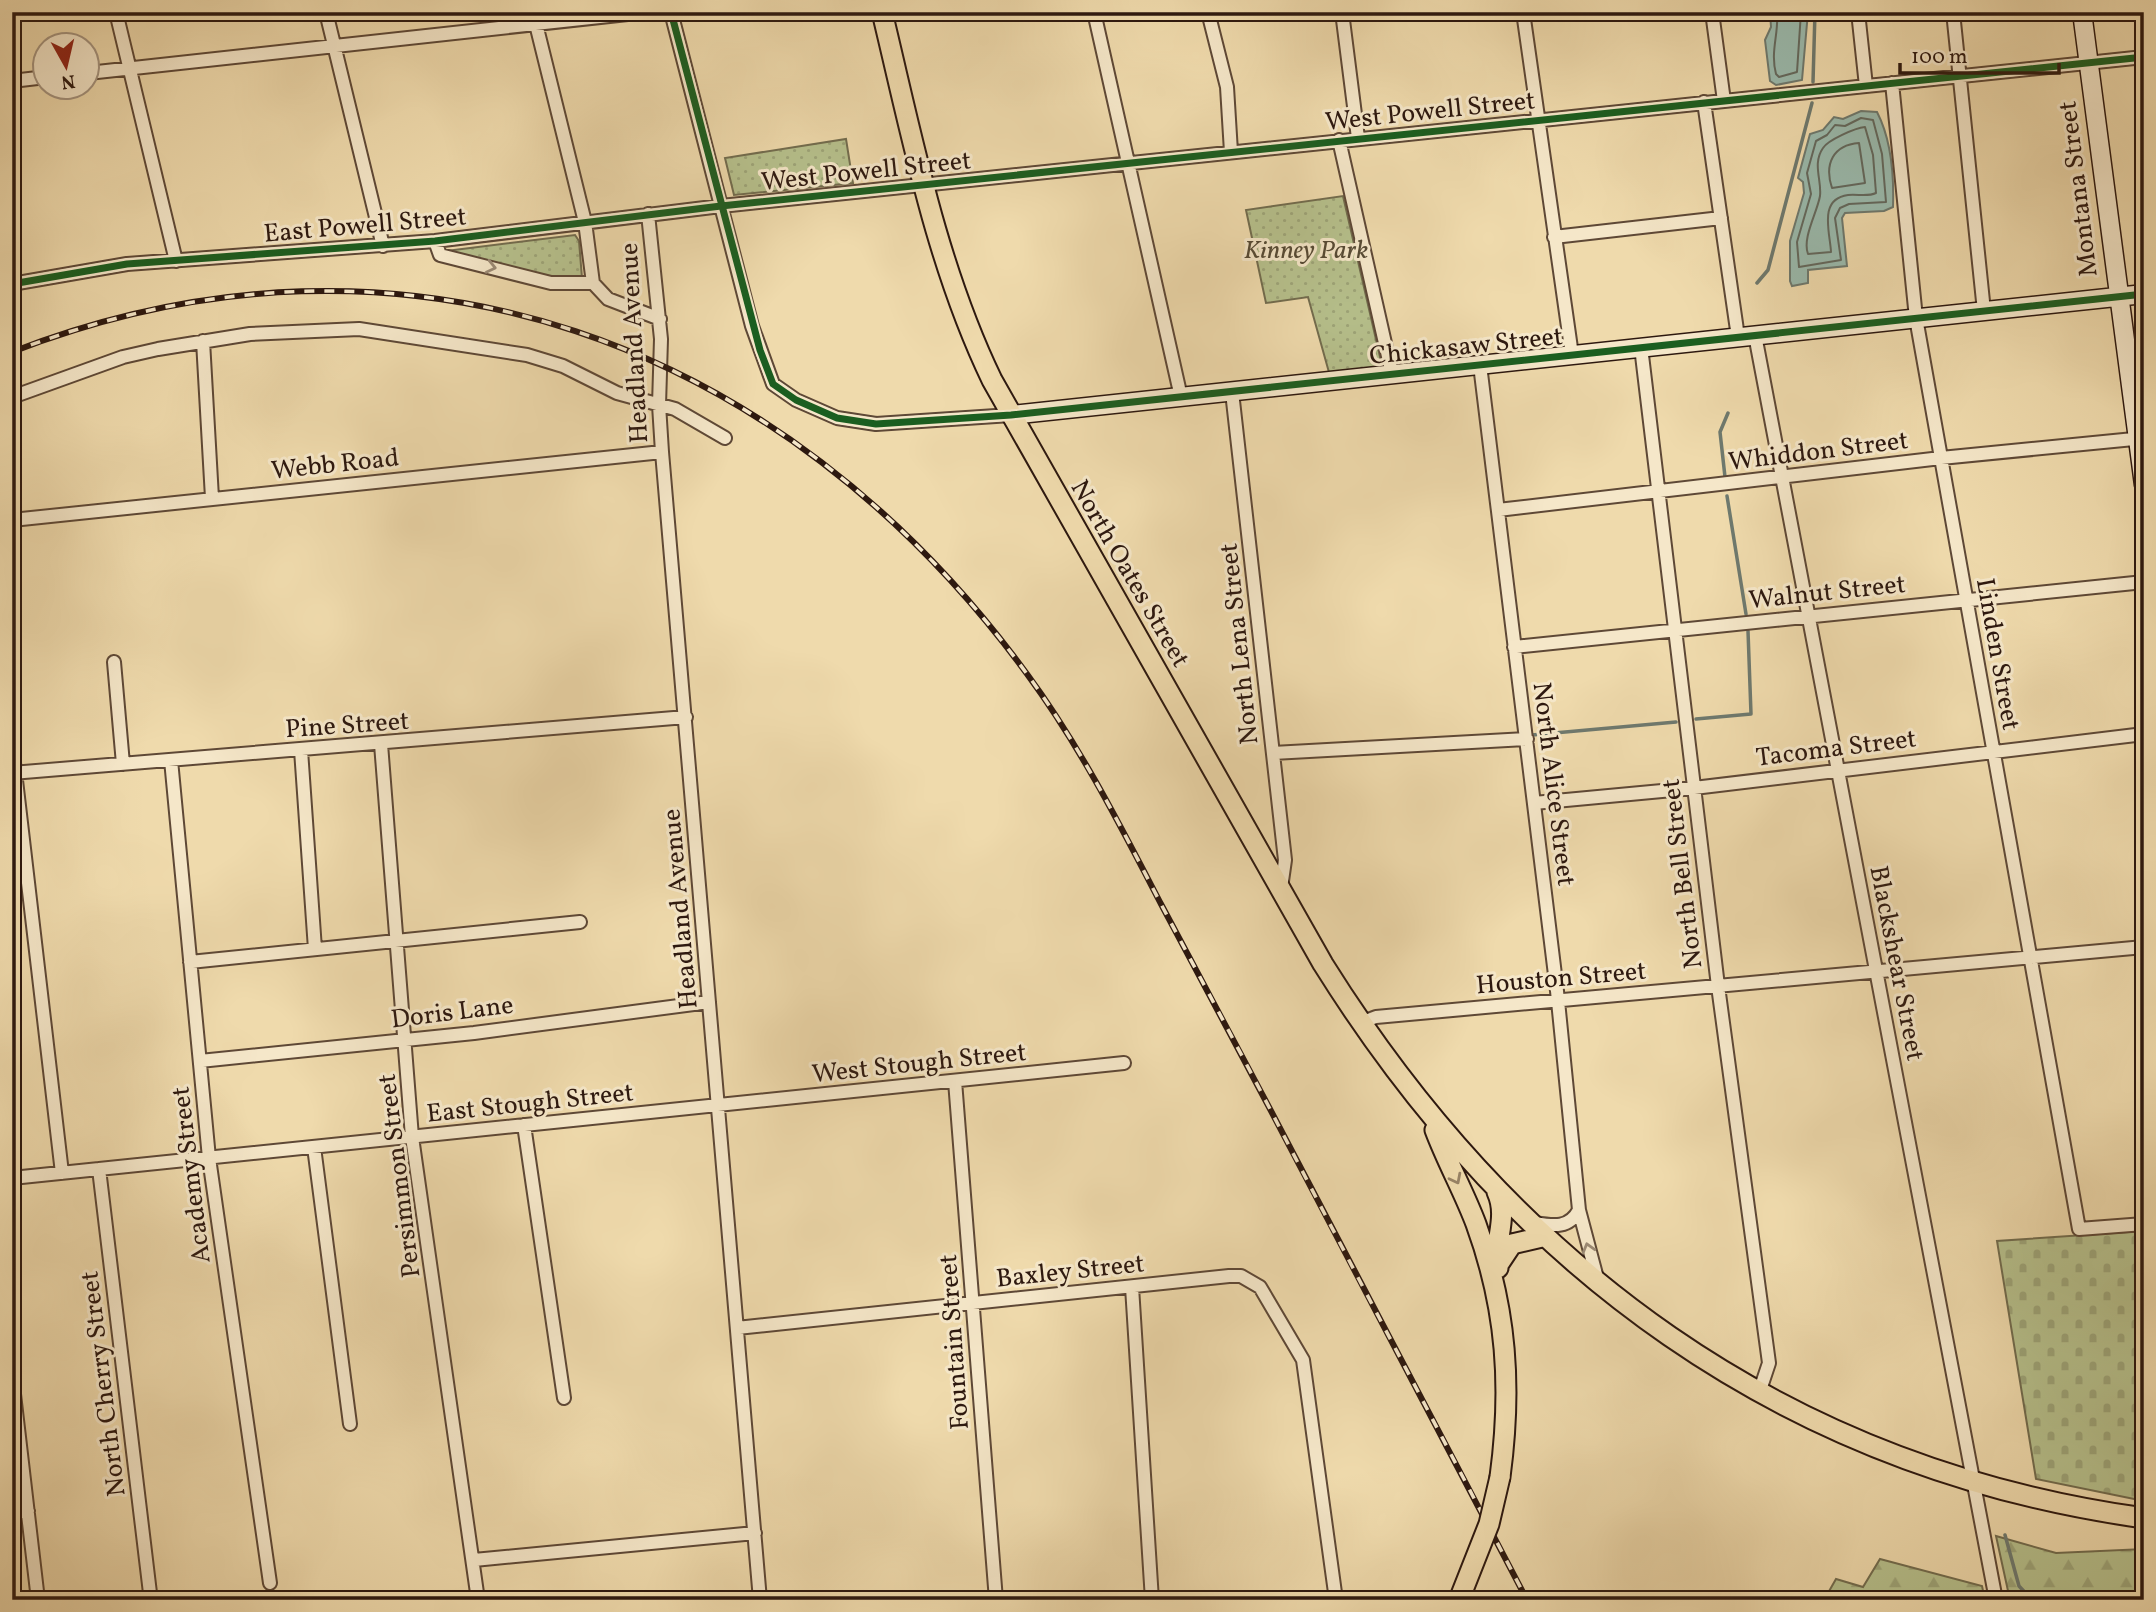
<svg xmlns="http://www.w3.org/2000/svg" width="2156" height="1612" font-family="Vollkorn,serif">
<defs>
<pattern id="forest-firs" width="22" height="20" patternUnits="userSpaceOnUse" patternTransform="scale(1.75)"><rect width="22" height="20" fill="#b6c08c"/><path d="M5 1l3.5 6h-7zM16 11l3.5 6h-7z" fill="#9da478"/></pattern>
<pattern id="cemetery-stones" width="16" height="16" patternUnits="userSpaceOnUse" patternTransform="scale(1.75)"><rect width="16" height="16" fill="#b6c08c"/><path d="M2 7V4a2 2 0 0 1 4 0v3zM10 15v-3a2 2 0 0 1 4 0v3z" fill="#9da478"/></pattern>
<pattern id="park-dots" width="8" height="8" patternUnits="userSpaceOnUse" patternTransform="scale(1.75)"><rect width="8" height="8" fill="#b6c08c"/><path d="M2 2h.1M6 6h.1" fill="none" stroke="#9da478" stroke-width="1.8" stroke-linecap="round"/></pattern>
</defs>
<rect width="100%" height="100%" fill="#efdaac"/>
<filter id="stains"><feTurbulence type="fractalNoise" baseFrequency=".00286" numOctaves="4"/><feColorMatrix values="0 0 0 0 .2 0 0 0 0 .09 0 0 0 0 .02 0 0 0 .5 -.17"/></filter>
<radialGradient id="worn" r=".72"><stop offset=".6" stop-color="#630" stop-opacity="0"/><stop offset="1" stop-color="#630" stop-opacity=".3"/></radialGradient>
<!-- forest -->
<path fill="url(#forest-firs)" stroke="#726c4e" stroke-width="2" d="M 1996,1536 L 2056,1553 L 2144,1549 L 2144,1600 L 2010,1600 Z
M 1880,1559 L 1982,1586 L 1985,1600 L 1824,1600 L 1836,1579 L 1863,1587 Z"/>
<!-- cemetery -->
<path fill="url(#cemetery-stones)" stroke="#726c4e" stroke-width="2" d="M 2144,1231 L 2144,1501 L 2036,1479 L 1997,1241 Z"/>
<!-- park -->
<path fill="url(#park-dots)" stroke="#726c4e" stroke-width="2" d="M 846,139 L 853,183 L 734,195 L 725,158 Z
M 1343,196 L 1383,370 L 1330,376 L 1308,297 L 1266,303 L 1246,210 Z
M 575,235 L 579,241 L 582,278 L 550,278 L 446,251 Z"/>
<!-- water -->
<path fill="#9abaad" stroke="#6e796e" stroke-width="2" d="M 1770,12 L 1808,12 L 1802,80 L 1776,85 L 1770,81 L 1765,40 L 1771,27 Z
M 1861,111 L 1877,112 C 1891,139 1894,177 1893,207 L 1884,211 L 1845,213 L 1842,218 L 1847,266 L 1808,270 L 1808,283 L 1792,286 L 1790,281 L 1790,241 L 1804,193 L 1803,182 L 1798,178 L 1810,134 L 1823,130 L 1834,117 L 1843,119 Z"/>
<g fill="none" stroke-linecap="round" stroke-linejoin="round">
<!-- shore -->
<path stroke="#64695e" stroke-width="2" d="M 1777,12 C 1779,34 1770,51 1776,74 L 1779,77 L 1797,72 L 1801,12
M 1861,118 L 1873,120 L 1882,154 L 1886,202 L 1849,204 L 1840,208 L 1835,218 L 1841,260 L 1799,267 L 1797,242 L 1811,194 L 1807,173 L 1816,141 L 1827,135 L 1835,125 L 1845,126 Z
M 1865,127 L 1873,155 L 1876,193 C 1868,197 1858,194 1848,195 C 1818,199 1830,232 1831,252 L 1808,254 C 1802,238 1817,213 1820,196 C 1822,180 1812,164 1823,148 C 1828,140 1855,128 1865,127 Z
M 1859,143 L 1865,183 L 1832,188 C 1824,164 1833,145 1859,143 Z"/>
<!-- stream -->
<path stroke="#6e796e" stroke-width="3.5" d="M 1813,82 L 1815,12
M 1757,283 L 1768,270 L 1812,103
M 1725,477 L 1720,432 L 1728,413
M 1727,496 L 1746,614
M 1696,719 L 1751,714 L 1748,631
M 1532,735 L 1676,722
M 2005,1535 L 2019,1586 L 2032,1600
M 276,1592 L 276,1600"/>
<defs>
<path id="street" d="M 116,12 L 176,261
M 326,12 L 383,246
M 533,12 L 585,222 L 593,283 L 608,299 L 660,319
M 671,12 L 752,326 L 773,384 L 796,400 L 837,418 L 876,424 L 1011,415
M 1094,12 L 1181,397
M 1208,12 L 1227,87 L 1231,152
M 1342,12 L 1358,138
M 1523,12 L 1572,355
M 1712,12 L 1724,101
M 1858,12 L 1866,86
M 1953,12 L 1984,311
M 88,73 L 646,12
M 12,81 L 46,77
M 1892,83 L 1916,318 L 2079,1229 L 2144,1224
M 1704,102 L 1738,337
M 1339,140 L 1392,374
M 648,214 L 661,339 L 659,405 L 662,452 L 760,1600
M 1554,237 L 1721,218
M 435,241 L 440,255 L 551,283 L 593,283
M 12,284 L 127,264 L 435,241 L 721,206 L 2144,57
M 1755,335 L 1996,1600
M 203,341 L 212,498
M 1641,347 L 1718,986 L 1769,1363 L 1759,1393
M 1480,365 L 1557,991 L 1579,1210 L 1597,1278
M 1232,392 L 1285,860 L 1281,888
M 12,397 L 123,357 L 158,349 L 250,334 L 359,329 L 527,355 L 563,366 L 617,393 L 675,409 L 725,438
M 1498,510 L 1941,458 L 2144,438
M 12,520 L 662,452
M 1514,647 L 2144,582
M 114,662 L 123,764
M 381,744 L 412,1137 L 478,1600
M 12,746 L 62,1173
M 301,750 L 315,949
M 1273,753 L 1527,739
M 171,760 L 209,1158 L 270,1583
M 12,773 L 686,717
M 1534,803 L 1694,788 L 2144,734
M 190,962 L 580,922
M 1360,1023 L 1376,1017 L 2144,947
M 200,1061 L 474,1033 L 709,1002
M 955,1081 L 996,1600
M 524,1125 L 564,1398
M 314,1147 L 350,1424
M 99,1169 L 150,1593
M 12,1178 L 1124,1063
M 1534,1223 C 1553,1226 1569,1229 1579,1210
M 1132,1287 L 1152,1600
M 737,1328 L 1229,1276 L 1241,1276 L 1260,1287 L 1303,1360 L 1336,1600
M 12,1377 L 38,1600
M 12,1513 L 28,1511
M 474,1560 L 755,1533"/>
<path id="secondary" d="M 2082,12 L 2144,485
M 1011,415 L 2144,294"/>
<path id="primary" d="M 882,12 C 912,136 936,264 992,380 L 1323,964 C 1513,1268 1784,1468 2144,1518
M 1435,1130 C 1447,1162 1464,1192 1476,1224 C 1507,1309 1512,1388 1500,1477
M 1497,1192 C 1509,1218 1493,1242 1498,1268
M 1498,1265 L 1512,1244 L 1542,1237"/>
</defs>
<!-- street casing -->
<use href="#street" stroke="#5e4836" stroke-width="16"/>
<!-- secondary casing -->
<use href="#secondary" stroke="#2d180f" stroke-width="21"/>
<!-- primary casing -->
<use href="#primary" stroke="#2d180f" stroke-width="23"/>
<!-- street -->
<use href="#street" stroke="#f5e7c9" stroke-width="12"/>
<!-- secondary -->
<use href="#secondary" stroke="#f5e7c9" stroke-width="18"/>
<!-- primary -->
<use href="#primary" stroke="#efdaac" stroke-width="19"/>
<defs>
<path id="rail" d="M 12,352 C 404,200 784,341 1027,674 C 1080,746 1120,825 1161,904 C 1197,972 1234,1040 1270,1109 C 1355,1273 1442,1436 1527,1600"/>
</defs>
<!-- rail casing -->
<use href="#rail" stroke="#2d180f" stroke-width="6"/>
<!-- rail -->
<use href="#rail" stroke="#f5e7c9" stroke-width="3.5" stroke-dasharray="10" stroke-linecap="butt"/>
<defs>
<path id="primary-bridge" d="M 1459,1600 L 1489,1524 L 1500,1477"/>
</defs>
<!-- primary-bridge casing -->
<use href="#primary-bridge" stroke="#2d180f" stroke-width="23" stroke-linecap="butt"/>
<!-- primary-bridge -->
<use href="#primary-bridge" stroke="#efdaac" stroke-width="19"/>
<defs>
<path id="cycleway" d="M 671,12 L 760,350 L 773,384 L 796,400 L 837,418 L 876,424 L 1011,415 L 2144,294
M 12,284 L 127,264 L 435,241 L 721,206 L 2144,57"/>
</defs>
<!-- cycleway casing -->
<use href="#cycleway" stroke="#f5e7c9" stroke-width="11"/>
<!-- cycleway -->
<use href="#cycleway" stroke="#1b5e20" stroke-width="7"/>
</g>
<!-- one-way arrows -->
<defs><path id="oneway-chevron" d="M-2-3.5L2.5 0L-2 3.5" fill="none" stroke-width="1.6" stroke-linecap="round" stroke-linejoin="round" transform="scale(1.75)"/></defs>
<g stroke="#9b8a75">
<use href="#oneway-chevron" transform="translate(491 267) rotate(13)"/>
<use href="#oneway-chevron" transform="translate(1588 1248) rotate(-106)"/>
</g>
<use stroke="#988365" href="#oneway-chevron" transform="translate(1456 1179) rotate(63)"/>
<g text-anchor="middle" stroke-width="6" stroke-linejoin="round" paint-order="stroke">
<!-- street labels -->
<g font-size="26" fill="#2d180f" stroke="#f5e7c9">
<text transform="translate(1430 110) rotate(-6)" y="9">West Powell Street</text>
<text transform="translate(866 170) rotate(-6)" y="9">West Powell Street</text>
<text transform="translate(2077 189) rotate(-97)" y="9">Montana Street</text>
<text transform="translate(365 224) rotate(-5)" y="9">East Powell Street</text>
<text transform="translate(633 343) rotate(-93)" y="9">Headland Avenue</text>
<text transform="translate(1466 345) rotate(-6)" y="9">Chickasaw Street</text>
<text transform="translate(1818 450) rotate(-7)" y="9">Whiddon Street</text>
<text transform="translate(335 463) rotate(-6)" y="9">Webb Road</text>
<text transform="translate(1131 573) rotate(60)" y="9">North Oates Street</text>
<text transform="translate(1827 591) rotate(-6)" y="9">Walnut Street</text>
<text transform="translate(1238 644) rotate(-96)" y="9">North Lena Street</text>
<text transform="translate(1999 654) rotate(80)" y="9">Linden Street</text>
<text transform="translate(347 724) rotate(-4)" y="9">Pine Street</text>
<text transform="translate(1836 747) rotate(-7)" y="9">Tacoma Street</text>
<text transform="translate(1555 784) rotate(83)" y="9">North Alice Street</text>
<text transform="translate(1681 874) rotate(-97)" y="9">North Bell Street</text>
<text transform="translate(679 909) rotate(-95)" y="9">Headland Avenue</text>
<text transform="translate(1898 963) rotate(79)" y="9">Blackshear Street</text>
<text transform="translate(1561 977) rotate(-5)" y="9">Houston Street</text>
<text transform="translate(452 1011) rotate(-7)" y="9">Doris Lane</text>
<text transform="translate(919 1062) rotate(-6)" y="9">West Stough Street</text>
<text transform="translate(530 1102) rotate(-6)" y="9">East Stough Street</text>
<text transform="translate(190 1175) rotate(-97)" y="9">Academy Street</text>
<text transform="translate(398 1176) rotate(-97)" y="9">Persimmon Street</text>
<text transform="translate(1070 1270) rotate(-6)" y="9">Baxley Street</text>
<text transform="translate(953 1342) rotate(-94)" y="9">Fountain Street</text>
<text transform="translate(102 1384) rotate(-97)" y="9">North Cherry Street</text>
</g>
<!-- park labels -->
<g font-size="26" font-style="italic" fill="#564a34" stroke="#f5e7c9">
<text x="1306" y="258">Kinney Park</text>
</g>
</g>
<!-- margin -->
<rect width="2156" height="1612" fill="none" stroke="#efdaac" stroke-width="42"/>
<rect x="14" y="14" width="2128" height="1584" fill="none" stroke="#2d180f" stroke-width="3.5"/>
<rect x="21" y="21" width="2114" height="1570" fill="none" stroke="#2d180f" stroke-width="2"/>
<!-- north arrow -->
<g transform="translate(66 66) rotate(172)"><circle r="33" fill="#f5e7c9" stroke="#a5947f" stroke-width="2"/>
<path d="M0-5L12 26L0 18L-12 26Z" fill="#8f2418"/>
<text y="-10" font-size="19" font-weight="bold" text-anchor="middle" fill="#2d180f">N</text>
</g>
<!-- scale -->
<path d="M1900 63v10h159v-10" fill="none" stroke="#2d180f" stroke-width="3.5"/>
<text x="1911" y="63" font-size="21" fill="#2d180f" stroke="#f5e7c9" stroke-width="5" paint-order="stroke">100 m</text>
<rect width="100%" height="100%" filter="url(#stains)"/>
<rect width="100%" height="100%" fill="url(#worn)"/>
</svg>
